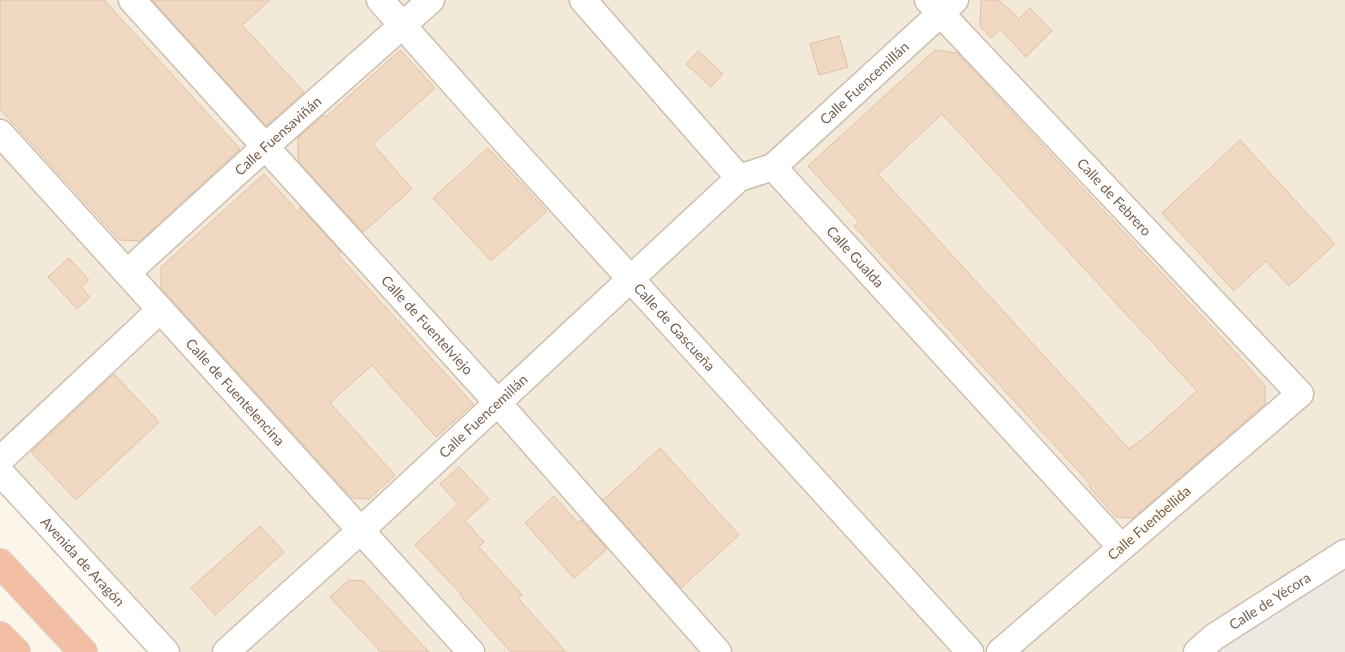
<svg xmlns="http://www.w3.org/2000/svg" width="1345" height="652" font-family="Lato,sans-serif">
<rect width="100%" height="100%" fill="#fcf6ea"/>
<!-- residential -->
<path fill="#f3e9d8" d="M 0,0 L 1345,0 L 1345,553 L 1197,652 L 166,652 L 0,472 Z"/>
<!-- industrial -->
<path fill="#ede8e2" d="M 1345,553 L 1345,652 L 1197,652 Z"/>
<!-- building -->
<path fill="#f0d8c3" stroke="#e1c0a4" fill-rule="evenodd" d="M 0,0 L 104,0 L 240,149 L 140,241 L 119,240 L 0,109 Z
M 152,0 L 270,0 L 242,25 L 304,92 L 266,126 Z
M 981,0 L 999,0 L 1019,19 L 1030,8 L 1052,31 L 1026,57 L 1000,29 L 991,38 L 980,26 Z
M 839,36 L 848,67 L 819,75 L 810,44 Z
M 400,50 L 435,88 L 373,144 L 412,189 L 363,232 L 298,161 L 298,138 L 324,115 L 326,117 Z
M 935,50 L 957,53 L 1238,355 L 1265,386 L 1265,404 L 1133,518 L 1116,517 L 1089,487 L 1091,485 L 854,226 L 859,222 L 808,166 ZM 942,114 L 1197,391 L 1143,439 L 1129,449 L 878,174 Z
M 698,51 L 723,74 L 711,87 L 686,64 Z
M 1240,140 L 1335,244 L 1289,286 L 1266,261 L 1234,291 L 1162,213 Z
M 488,148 L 547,211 L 491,261 L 433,198 Z
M 264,174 L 300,214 L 300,207 L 341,252 L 338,255 L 473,404 L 436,437 L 372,365 L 330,403 L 395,475 L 369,499 L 352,498 L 161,288 L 161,267 Z
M 69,258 L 89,280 L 81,287 L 90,297 L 77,309 L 48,277 Z
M 114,374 L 159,422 L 76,500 L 31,452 Z
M 660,448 L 739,535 L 681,588 L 603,500 Z
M 459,467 L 489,499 L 465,521 L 484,542 L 479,547 L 522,595 L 518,598 L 566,652 L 511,652 L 460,595 L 461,594 L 415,545 L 458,504 L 440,484 Z
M 554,496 L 578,523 L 581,520 L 607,549 L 574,578 L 525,523 Z
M 260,526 L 284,552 L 215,615 L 191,588 Z
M 349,580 L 363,581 L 429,652 L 381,652 L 330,597 Z"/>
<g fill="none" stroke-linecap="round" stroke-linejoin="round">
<defs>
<g id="minor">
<path id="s1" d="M 132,0 L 498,403 L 718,652"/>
<path id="s2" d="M 380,0 L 506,142 L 970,652"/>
<path d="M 583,0 L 739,178"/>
<path id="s3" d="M 928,0 L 1300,394 L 1000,652"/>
<path id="s4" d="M 0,133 L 471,652"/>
<path id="s5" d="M 773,167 L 955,0"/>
<path id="s6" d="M 127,273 L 265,147 L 431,0"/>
<path d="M 0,460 L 160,310"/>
<path id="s7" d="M 0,472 L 166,652"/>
<path id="s8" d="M 226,652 L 360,531 L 739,178 L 773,167 L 1121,547"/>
<path id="s9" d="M 1197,652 L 1214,637 L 1345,553"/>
</g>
<path id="highway" d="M 0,563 L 83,652
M 0,636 L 16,652"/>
</defs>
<!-- minor casing -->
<use href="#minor" stroke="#cdbfb0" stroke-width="29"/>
<!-- highway casing -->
<use href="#highway" stroke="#dbd5d1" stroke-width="30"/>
<!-- minor -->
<use href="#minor" stroke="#fff" stroke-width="26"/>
<!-- highway -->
<use href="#highway" stroke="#f2bfa4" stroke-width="28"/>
</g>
<g text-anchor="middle" stroke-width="5" stroke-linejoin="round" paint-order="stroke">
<!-- street labels -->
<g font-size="14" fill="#755f4e" stroke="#fefaf0">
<text dy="5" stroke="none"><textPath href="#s5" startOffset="124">Calle Fuencemillán</textPath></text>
<text dy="5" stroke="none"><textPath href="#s6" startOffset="204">Calle Fuensaviñán</textPath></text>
<text dy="5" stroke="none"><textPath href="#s3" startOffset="271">Calle de Febrero</textPath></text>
<text dy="5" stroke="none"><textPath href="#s8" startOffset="856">Calle Gualda</textPath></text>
<text dy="5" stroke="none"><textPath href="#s1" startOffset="439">Calle de Fuentelviejo</textPath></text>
<text dy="5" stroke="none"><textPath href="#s2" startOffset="440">Calle de Gascueña</textPath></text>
<text dy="5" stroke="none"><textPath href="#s4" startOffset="350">Calle de Fuentelencina</textPath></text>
<text dy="5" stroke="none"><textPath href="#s8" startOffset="349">Calle Fuencemillán</textPath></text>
<text transform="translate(1149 523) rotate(-41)" y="5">Calle Fuenbellida</text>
<text dy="5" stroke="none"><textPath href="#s7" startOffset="122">Avenida de Aragón</textPath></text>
<text dy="5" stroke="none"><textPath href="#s9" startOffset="89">Calle de Yécora</textPath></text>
</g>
</g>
</svg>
